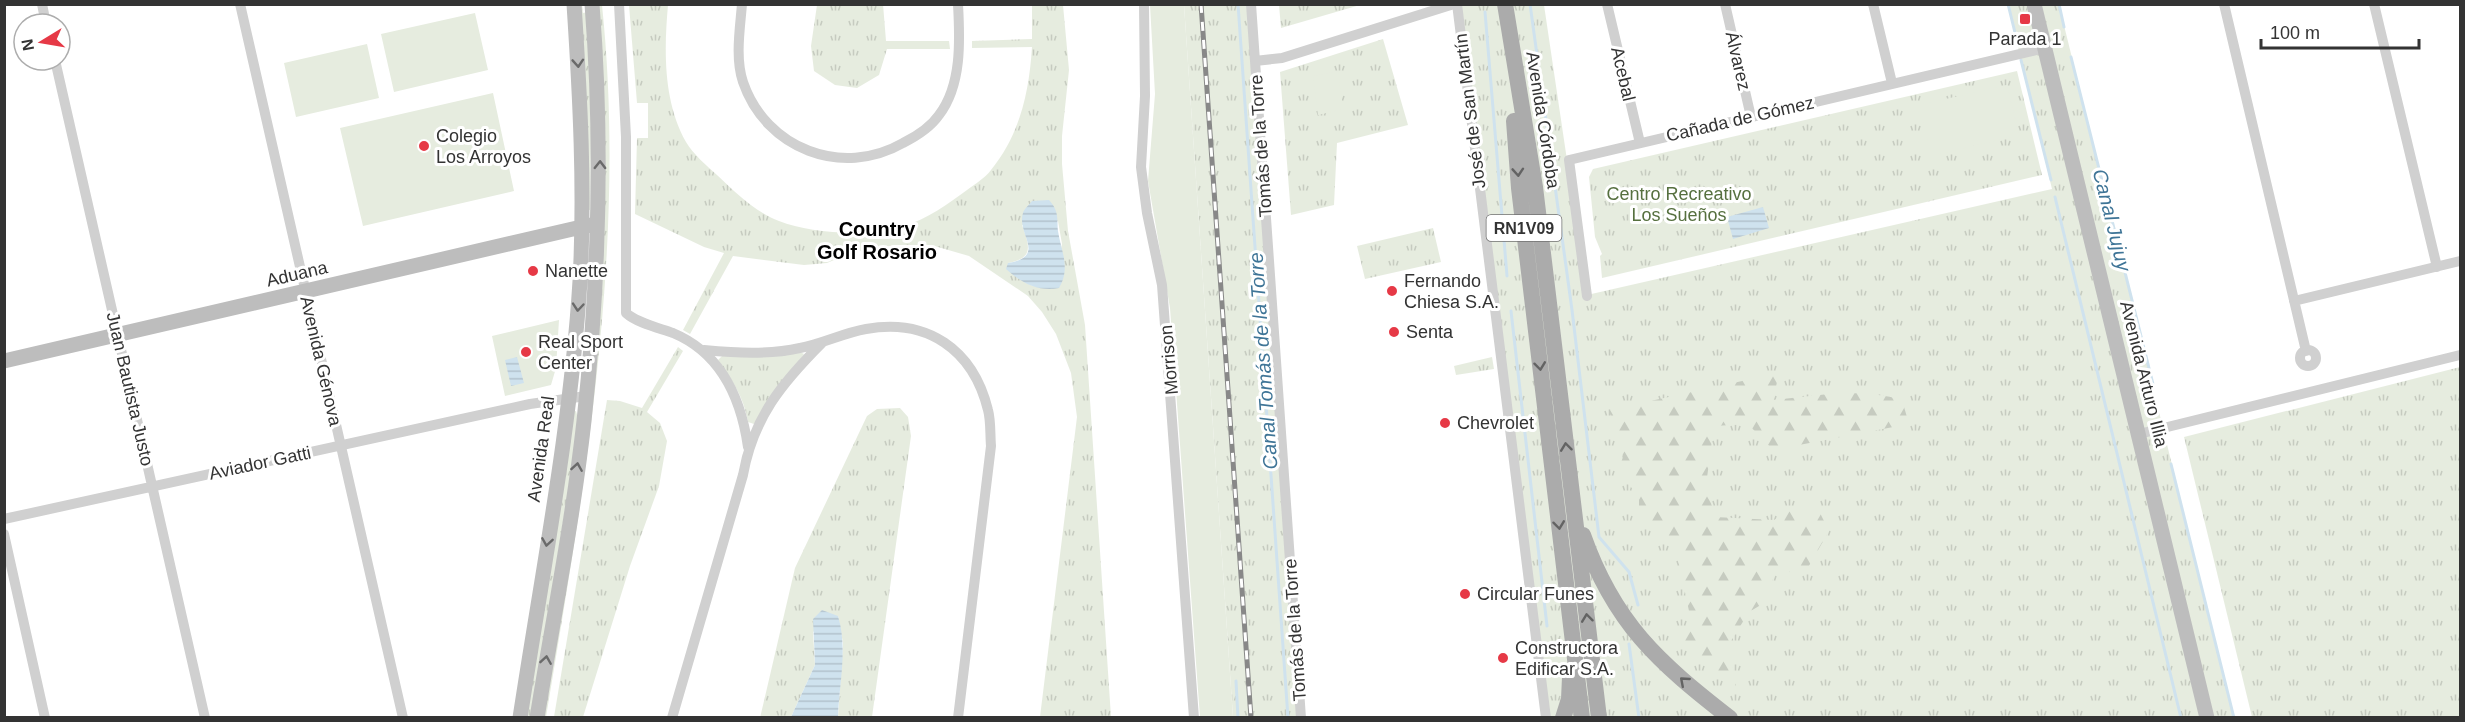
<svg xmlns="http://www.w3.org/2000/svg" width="2465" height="722" font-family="Helvetica,sans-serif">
<defs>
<pattern id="grass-tufts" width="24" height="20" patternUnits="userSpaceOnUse" patternTransform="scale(1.5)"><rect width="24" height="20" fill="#e6ecdf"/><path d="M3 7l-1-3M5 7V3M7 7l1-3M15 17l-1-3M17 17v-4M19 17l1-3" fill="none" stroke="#c6cbc0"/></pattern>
<pattern id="forest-firs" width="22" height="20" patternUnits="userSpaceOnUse" patternTransform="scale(1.5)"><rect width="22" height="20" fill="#e6ecdf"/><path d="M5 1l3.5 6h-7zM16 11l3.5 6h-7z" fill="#c6cbc0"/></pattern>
<pattern id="water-rules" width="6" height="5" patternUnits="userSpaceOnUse" patternTransform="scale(1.5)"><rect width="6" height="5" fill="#cfe2ee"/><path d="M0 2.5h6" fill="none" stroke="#b2c2cd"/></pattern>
</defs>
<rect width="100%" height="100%" fill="#fff"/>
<!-- grass -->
<path fill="url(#grass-tufts)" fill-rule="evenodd" d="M 883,4 L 886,41 L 949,41 L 950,49 L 887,49 L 879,75 L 857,88 L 835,85 L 814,71 L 811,46 L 817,5 Z
M 577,5 L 582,5 L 583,13 L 588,12 L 593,210 L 587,210 Z
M 592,5 L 602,5 C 627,244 585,482 546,717 L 537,718 L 589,361 Z
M 629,5 L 668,5 C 664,50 663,101 686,142 C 693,154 707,166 717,175 C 735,192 755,212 779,221 C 812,234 870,237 904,226 C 927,219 948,204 967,190 C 975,184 985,178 991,170 C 1020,134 1029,93 1032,47 L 972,48 L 972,41 L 1032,39 L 1032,5 L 1063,5 L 1069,70 L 1062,136 L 1062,164 L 1068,231 L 1085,325 L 1111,717 L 1040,717 L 1077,417 L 1071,373 L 1056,334 L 1042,312 L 1028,296 L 969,256 L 931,245 L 896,245 L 853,252 L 827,263 L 804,265 L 733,256 L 690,334 L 683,330 L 724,253 L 704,247 L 635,214 L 637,138 L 648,138 L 648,103 L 637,103 ZM 1058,221 L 1062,244 L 1052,289 C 1032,287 1016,282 1008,263 C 1035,258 1029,245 1022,225 Z
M 1184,5 L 1251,5 L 1301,717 L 1233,717 Z
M 1279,5 L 1279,4 L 1360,5 L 1281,28 Z
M 1457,5 L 1544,5 L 1587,295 L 2052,189 L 2008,5 L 2059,5 L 2234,717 L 1546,717 Z
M 1383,39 L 1408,125 L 1337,143 L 1334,205 L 1291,215 L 1280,72 Z
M 2017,71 L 2042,175 L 1602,278 L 1600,256 L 1602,254 L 1595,237 L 1589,177 L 1593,169 Z
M 1433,228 L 1441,262 L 1365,279 L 1357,246 Z
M 678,347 L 683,351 L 647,412 L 660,423 L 667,441 L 659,486 L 630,566 L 583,717 L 554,717 L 607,400 L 620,401 L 642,408 Z
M 802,353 L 804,354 L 754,424 L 748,422 C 744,398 732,379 718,360 L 723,355 Z
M 1492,357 L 1494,369 L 1456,375 L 1454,366 Z
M 2460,367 L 2460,717 L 2252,717 L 2184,437 Z
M 900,408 L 908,417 L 911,436 L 872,717 L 838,717 L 843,643 L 838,616 L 813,632 L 815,665 L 791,717 L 760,718 L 795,568 L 867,416 L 877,409 Z
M 576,411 L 579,422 L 532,717 L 523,718 L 572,412 Z"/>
<!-- forest -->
<path fill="url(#forest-firs)" d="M 1779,373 L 1773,400 C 1816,396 1859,387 1902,400 L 1909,424 L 1773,450 L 1748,424 L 1714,426 L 1706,485 L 1715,517 L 1774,520 L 1794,507 L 1819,511 L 1829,531 L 1806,571 L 1775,573 L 1764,603 L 1749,612 L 1729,644 L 1736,686 L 1683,648 L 1689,611 L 1675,545 L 1639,518 L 1639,497 L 1618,471 L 1623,457 L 1609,410 Z"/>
<!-- garden -->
<path fill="#e6ecdf" d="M 1150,5 L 1184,5 L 1233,717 L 1200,717 L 1170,308 L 1148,181 L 1155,94 Z
M 475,13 L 488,70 L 394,92 L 381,34 Z
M 367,44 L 379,98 L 296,117 L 284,63 Z
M 1338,71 L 1343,109 L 1318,115 L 1313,76 Z
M 2007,85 L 2019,135 L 1931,156 L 1919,105 Z
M 493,93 L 514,191 L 363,226 L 340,128 Z
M 559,320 L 556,368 L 551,385 L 505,396 L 492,336 Z"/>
<!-- water -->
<path fill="url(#water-rules)" d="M 1049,200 C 1059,211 1057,218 1058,231 C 1061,251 1071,268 1059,288 C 1039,292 1021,283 1006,269 L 1008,263 C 1048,256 1016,234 1023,213 C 1024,209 1029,205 1032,201 Z
M 1763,207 L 1769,228 L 1733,239 L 1727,217 Z
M 517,357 L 524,383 L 511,386 L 505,360 Z
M 822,610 L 838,616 C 848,648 839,685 838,717 L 791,717 L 815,665 L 813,619 Z"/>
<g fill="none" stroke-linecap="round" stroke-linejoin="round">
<!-- stream -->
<path stroke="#cfe2ee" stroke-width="3" d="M 1238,4 L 1288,718
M 1530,4 L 1572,310 L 1599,537 L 1629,572 L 1638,605
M 2008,4 L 2018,45
M 2059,4 L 2064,27
M 1485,12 L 1507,276
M 2071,57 L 2153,384
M 2021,60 L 2051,180
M 2055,197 L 2181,718
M 1511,311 L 1547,626
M 2171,464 L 2234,718
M 1629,644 L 1639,718
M 1236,681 L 1238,718"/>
<!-- street -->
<path stroke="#d0d0d0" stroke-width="10" d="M 42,4 L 46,24
M 240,4 L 403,718
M 619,4 L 626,137 L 626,313 C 637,323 659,328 673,333 C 721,353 741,398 748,447
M 742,4 C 740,29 735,58 743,82 C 766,149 842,178 903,143 C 917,136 930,128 939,115 C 962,85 960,40 958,4
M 1144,4 L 1145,96 L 1141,167 L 1147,213 L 1162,285 L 1194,718
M 1251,4 L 1301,718
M 1457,4 L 1546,718
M 1607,4 L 1640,143
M 1725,4 L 1751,117
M 1873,4 L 1892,83
M 2224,4 L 2306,351
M 2374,4 L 2437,267
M 55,60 L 205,718
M 1255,61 L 1282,58 L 1454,4
M 1587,296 L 1569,160 L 2045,48
M 2294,301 L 2460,261
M 704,350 C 736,353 768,355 800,348 C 822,344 843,333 866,329 C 927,318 973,349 988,410 C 991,421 990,434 991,446 L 958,718
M2300 358a8 8 0 1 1 16 0a8 8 0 1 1-16 0Z
M 2139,434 L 2460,355
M 4,519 L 530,404 L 586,396
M 4,534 L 45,718
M 672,718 L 743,475 C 753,418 782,383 822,343"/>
<!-- secondary -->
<path stroke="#bdbdbd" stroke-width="15" d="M 2034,4 L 2207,718
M 4,361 L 590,225
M 520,718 C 542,573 571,427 580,281 C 585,189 580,96 574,4
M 537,718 C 553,619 573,520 584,421 C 599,282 603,144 592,4"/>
<!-- primary -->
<path stroke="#ababab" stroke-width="16" d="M 1505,4 L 1535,187 L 1599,718
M 1514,121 L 1519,188 L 1582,718
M 1583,535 C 1614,623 1658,662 1730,718
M 1563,718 L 1569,699 L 1570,677"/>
<defs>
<path id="rail" d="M 1201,4 L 1251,718"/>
</defs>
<!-- rail casing -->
<use href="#rail" stroke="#888" stroke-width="5"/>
<!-- rail -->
<use href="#rail" stroke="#fff" stroke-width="3" stroke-dasharray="9" stroke-linecap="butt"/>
</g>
<!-- one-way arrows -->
<defs><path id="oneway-chevron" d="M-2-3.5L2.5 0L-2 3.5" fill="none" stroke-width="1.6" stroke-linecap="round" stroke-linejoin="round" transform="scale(1.5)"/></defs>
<g stroke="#6a6a6a">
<use href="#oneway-chevron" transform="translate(578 63) rotate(86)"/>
<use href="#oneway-chevron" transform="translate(600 165) rotate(-89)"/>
<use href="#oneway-chevron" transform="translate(578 307) rotate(95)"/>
<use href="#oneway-chevron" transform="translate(577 467) rotate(-81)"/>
<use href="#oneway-chevron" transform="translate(547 542) rotate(99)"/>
<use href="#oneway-chevron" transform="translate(546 660) rotate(-81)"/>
</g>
<g stroke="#636363">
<use href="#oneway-chevron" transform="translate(1518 172) rotate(86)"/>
<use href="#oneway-chevron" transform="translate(1540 366) rotate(83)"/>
<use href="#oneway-chevron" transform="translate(1566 447) rotate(-97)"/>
<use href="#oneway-chevron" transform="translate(1559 525) rotate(83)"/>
<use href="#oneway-chevron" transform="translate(1587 618) rotate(-97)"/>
<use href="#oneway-chevron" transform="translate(1684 681) rotate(-139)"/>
</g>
<!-- markers -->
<g fill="#e63946" stroke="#fff" stroke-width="2">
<rect x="2019" y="13" width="12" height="12" rx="3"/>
<circle cx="424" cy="146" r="6"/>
<circle cx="533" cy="271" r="6"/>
<circle cx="1392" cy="291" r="6"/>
<circle cx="1394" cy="332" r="6"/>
<circle cx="526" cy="352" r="6"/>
<circle cx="1445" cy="423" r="6"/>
<circle cx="1465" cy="594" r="6"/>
<circle cx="1503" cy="658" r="6"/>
</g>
<g text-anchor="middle" stroke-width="6" stroke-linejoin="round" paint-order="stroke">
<!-- shield labels -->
<rect fill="#fff" stroke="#707070" stroke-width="1.5" x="1486.5" y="215" width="75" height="26" rx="4.5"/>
<g font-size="16" font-weight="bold" fill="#333">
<text x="1524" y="234">RN1V09</text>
</g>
<!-- poi labels -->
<g font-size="18" fill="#333" stroke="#fff" text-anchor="start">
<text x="2025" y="45" text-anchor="middle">Parada 1</text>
<text x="436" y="142">Colegio<tspan x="436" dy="21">Los Arroyos</tspan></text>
<text x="545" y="277">Nanette</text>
<text x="1404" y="287">Fernando<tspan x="1404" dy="21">Chiesa S.A.</tspan></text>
<text x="1406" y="338">Senta</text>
<text x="538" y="348">Real Sport<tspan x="538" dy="21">Center</tspan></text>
<text x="1457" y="429">Chevrolet</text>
<text x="1477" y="600">Circular Funes</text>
<text x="1515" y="654">Constructora<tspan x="1515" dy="21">Edificar S.A.</tspan></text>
</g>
<!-- street labels -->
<g font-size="18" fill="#333" stroke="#fff">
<text transform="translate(1738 61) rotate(77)" y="6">Álvarez</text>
<text transform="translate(1623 74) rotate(77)" y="6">Acebal</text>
<text transform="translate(1470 111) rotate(-97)" y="6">José de San Martín</text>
<text transform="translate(1740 119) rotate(-13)" y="6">Cañada de Gómez</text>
<text transform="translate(1543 120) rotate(81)" y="6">Avenida Córdoba</text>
<text transform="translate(1261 146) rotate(-94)" y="6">Tomás de la Torre</text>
<text transform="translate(297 274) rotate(-13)" y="6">Aduana</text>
<text transform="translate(1169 360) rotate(-95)" y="6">Morrison</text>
<text transform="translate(321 361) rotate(77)" y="6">Avenida Génova</text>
<text transform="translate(2144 374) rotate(76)" y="6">Avenida Arturo Illia</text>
<text transform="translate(130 389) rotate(77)" y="6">Juan Bautista Justo</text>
<text transform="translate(541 449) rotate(-82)" y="6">Avenida Real</text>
<text transform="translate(260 463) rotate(-12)" y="6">Aviador Gatti</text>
<text transform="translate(1295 630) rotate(-94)" y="6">Tomás de la Torre</text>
</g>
<!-- park labels -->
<g font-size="18" fill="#56703f" stroke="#fff">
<text x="1679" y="200">Centro Recreativo<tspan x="1679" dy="21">Los Sueños</tspan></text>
</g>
<!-- water labels -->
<g font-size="20" font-style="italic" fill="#3f7597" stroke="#fff">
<text transform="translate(2112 220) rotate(76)" y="7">Canal Jujuy</text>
<text transform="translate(1263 361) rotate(-94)" y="7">Canal Tomás de la Torre</text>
</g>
<!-- neighbourhood labels -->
<g font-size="20" font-weight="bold" fill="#000" stroke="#fff">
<text x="877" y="236">Country<tspan x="877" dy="23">Golf Rosario</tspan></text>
</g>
</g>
<!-- border -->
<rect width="2465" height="722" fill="none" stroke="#333333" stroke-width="12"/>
<!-- north arrow -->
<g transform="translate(42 42) rotate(259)"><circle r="28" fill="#ffffff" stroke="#adadad" stroke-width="1.5"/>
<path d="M0-4.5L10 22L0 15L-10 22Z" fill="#e63946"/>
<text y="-9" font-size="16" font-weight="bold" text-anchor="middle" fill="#333333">N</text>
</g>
<!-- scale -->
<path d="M2261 39v9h158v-9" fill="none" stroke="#333333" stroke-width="3"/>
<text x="2270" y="39" font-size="18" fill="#333333" stroke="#ffffff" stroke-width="4.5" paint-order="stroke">100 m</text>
</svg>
